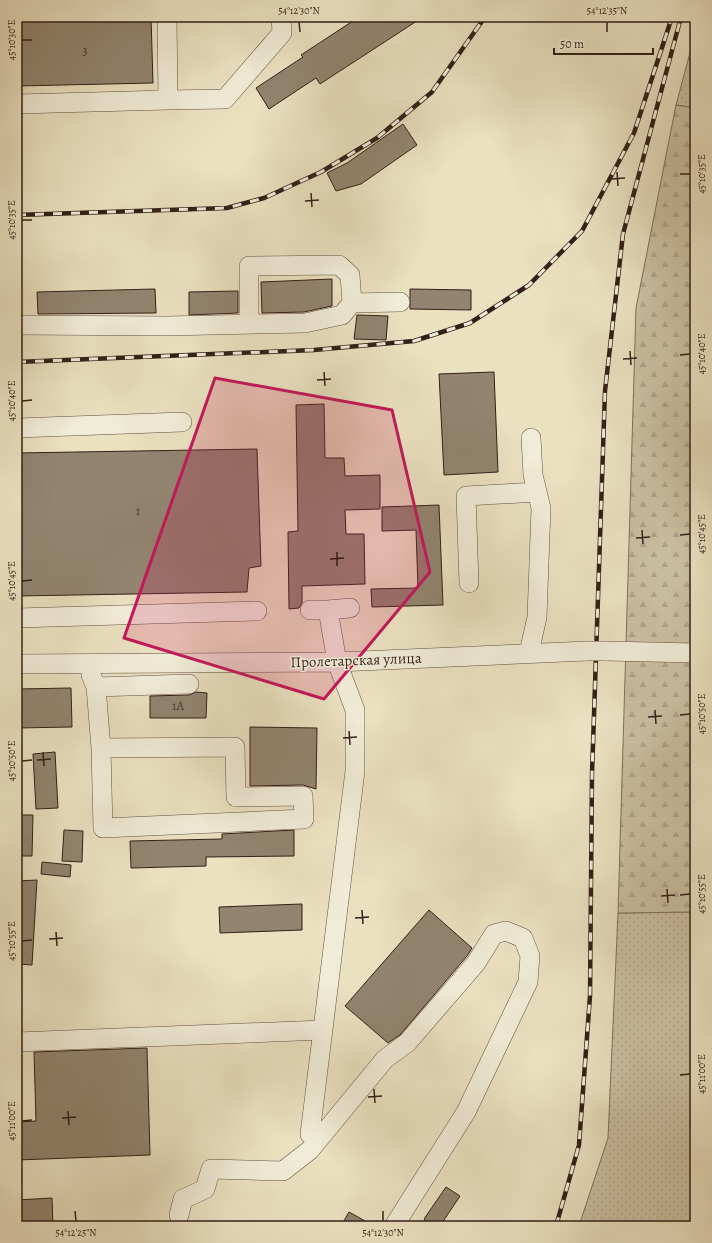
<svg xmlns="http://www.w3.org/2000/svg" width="712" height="1243" font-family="Alegreya,serif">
<defs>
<pattern id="grass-dots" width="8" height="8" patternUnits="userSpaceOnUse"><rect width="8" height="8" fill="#cbc0a4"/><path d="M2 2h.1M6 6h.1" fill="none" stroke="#afa58c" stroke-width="1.8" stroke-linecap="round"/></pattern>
<pattern id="forest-firs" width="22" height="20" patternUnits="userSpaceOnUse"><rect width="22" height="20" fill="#cbc0a4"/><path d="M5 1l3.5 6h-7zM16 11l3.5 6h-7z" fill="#afa58c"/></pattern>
</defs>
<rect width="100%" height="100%" fill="#eae1c1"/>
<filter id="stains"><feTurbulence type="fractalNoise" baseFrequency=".005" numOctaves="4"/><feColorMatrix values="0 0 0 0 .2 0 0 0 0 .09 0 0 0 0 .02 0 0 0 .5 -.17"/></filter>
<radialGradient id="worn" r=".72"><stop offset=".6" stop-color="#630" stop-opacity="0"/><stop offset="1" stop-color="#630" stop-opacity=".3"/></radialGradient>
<!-- grass -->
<path fill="url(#grass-dots)" stroke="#7f705e" d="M 695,34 L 695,108 L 676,105 Z
M 695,627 L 695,1226 L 579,1226 L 608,1138 L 618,913 L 694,912 L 692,663 Z"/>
<!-- forest -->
<path fill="url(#forest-firs)" stroke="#7f705e" d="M 676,105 L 695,108 L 695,627 L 692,663 L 694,912 L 618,913 L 636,308 Z"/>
<!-- building -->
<path fill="#92846f" stroke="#331f17" d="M 17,17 L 151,17 L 153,83 L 17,86 Z
M 359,17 L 423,17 L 320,84 L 316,78 L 269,109 L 256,88 L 303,57 L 301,55 Z
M 403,124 L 417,145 L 361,184 L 336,191 L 327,173 L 347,163 Z
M 332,279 L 332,306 L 304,312 L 262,313 L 261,282 Z
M 155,289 L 156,313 L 38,314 L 37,292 Z
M 410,289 L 471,290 L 471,310 L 410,309 Z
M 238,291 L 238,313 L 189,315 L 189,292 Z
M 357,315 L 388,316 L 386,340 L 354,339 Z
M 494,372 L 498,472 L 444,475 L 439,374 Z
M 324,404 L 325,458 L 344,458 L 345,476 L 380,475 L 380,509 L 345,510 L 346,534 L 364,534 L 365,584 L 302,586 L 302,603 L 299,608 L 289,609 L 288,532 L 298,531 L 296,405 Z
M 257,449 L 261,566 L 249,568 L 247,592 L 17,596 L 17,453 Z
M 439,505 L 443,605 L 372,607 L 371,589 L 418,588 L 416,530 L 382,531 L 382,507 Z
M 71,688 L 72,727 L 17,728 L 17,689 Z
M 196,692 L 207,693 L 206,718 L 150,718 L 150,696 L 189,695 Z
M 250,727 L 317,728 L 316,789 L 303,785 L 250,786 Z
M 55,752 L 58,808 L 36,809 L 33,754 Z
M 17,815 L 33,815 L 32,856 L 17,856 Z
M 64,830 L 83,831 L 82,862 L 62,861 Z
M 294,830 L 294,856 L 206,857 L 206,866 L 131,868 L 130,841 L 222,839 L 222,834 Z
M 42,862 L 71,865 L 70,877 L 41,874 Z
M 37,880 L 32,965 L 17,964 L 17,881 Z
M 302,904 L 302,930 L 220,933 L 219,907 Z
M 429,910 L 472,948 L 467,956 L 400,1035 L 388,1043 L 345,1006 Z
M 147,1048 L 150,1155 L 17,1160 L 17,1122 L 36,1121 L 34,1052 Z
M 446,1187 L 460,1196 L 440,1226 L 433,1226 L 424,1219 Z
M 52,1198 L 53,1226 L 17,1226 L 17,1200 Z
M 349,1212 L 374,1226 L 341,1226 Z"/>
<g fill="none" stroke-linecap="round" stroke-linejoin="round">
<defs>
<path id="minor" d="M 168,100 L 225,99 L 282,33 L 281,17
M 17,104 L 168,100 L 167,17
M 352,303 L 400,302
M 17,325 L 167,326 L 305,323 L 342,315 L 352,303 L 350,275 L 339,265 L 249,266 L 249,324
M 17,428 L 182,422
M 469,583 L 466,496 L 537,492
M 310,610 L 328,610
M 17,618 L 257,611
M 605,651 L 695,653
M 529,653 L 537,617 L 541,508 L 533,475 L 531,438
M 17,664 L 337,662 L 587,651
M 91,675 L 96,687 L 189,684
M 96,687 L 101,748 L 235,747 L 236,797 L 303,796 L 304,819 L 103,828 L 101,748
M 17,1042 L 323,1030
M 317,1139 L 310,1134 L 355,771 L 355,710 L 337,662 L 328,610 L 350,608
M 179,1215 L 183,1199 L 205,1189 L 211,1169 L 283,1171 L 310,1150 L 385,1059 L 407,1043 L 476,963 L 494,934 L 506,931 L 523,938 L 530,956 L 528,982 L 466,1112 L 394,1226"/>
</defs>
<!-- minor casing -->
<use href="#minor" stroke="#615042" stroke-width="20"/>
<!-- minor -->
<use href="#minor" stroke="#f1ecd7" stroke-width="19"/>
<defs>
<path id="rail" d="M 17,215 L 227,208 L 264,198 L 321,172 L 377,138 L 432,92 L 485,17
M 17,362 L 314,350 L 414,341 L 470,323 L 529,285 L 582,231 L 634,133 L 672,17
M 556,1226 L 579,1145 L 590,996 L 592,774 L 605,391 L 623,234 L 681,17"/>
</defs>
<!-- rail casing -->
<use href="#rail" stroke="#331f17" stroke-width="4.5"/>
<!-- rail -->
<use href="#rail" stroke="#f1ecd7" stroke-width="3" stroke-dasharray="9" stroke-linecap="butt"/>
<defs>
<path id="minor-bridge" d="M 587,651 L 605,651"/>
</defs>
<!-- minor-bridge casing -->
<use href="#minor-bridge" stroke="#615042" stroke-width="20" stroke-linecap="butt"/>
<!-- minor-bridge -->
<use href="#minor-bridge" stroke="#f1ecd7" stroke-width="19"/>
</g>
<!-- marked area -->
<path fill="#c2185b" fill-opacity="0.2" stroke="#c2185b" stroke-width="3" stroke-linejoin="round" d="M 215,378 L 392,410 L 430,572 L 324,699 L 124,638 Z"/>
<!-- ticks -->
<path fill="none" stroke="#331f17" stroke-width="1.5" d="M 299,22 L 300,32M 607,22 L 607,32M 22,40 L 32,40M 617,172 L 618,186M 680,174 L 690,174M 611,179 L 625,178M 311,193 L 312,207M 305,201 L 319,200M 22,220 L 32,220M 630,351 L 631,365M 680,355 L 690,354M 623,359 L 637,358M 324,372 L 325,386M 317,380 L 331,379M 22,401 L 32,400M 642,530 L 643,544M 680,535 L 690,534M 636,538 L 650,537M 337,552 L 337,566M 330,559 L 344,558M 22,581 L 32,580M 655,710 L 656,724M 680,715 L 690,714M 648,717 L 662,716M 349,731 L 350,745M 343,738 L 357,737M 43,752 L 44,766M 37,760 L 51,759M 22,761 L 32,760M 667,889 L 668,903M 680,895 L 690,894M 661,896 L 675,895M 362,910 L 363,924M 355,918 L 369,917M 56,932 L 57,946M 49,939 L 63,938M 22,941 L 32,940M 680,1075 L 690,1074M 374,1089 L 375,1103M 368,1097 L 382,1096M 68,1111 L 69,1125M 62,1118 L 76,1117M 22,1121 L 32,1120M 75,1211 L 76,1221M 383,1211 L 383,1221"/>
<g text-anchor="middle" stroke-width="3" stroke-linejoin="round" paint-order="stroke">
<!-- number labels -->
<g font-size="13" fill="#4b382d">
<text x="85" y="55">3</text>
<text x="138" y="515">1</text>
<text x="178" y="710">1А</text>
</g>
<!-- street labels -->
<g font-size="15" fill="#331f17" stroke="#f1ecd7">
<text transform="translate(356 660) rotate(-2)" y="5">Пролетарская улица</text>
</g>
</g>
<!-- margin -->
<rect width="712" height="1243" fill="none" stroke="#eae1c1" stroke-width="44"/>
<!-- scale -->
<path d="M554 48v6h99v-6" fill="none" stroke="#331f17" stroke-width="2"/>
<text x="560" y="48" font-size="12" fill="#331f17" stroke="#f1ecd7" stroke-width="3" paint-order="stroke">50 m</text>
<rect x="22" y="22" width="668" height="1199" fill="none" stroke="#331f17" stroke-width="1.5"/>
<g font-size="10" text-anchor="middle" fill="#331f17">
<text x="299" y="14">54°12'30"N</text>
<text x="607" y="14">54°12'35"N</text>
<text transform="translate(11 40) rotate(-90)" y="4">45°10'30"E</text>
<text transform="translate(701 174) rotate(-90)" y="4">45°10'35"E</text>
<text transform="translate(11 220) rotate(-90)" y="4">45°10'35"E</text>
<text transform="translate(701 354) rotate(-90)" y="4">45°10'40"E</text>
<text transform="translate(11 401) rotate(-90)" y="4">45°10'40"E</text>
<text transform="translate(701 534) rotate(-90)" y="4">45°10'45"E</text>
<text transform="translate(11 581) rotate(-90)" y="4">45°10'45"E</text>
<text transform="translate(701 714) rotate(-90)" y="4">45°10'50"E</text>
<text transform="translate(11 761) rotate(-90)" y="4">45°10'50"E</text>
<text transform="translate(701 894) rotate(-90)" y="4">45°10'55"E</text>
<text transform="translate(11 941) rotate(-90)" y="4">45°10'55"E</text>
<text transform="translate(701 1074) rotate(-90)" y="4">45°11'00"E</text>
<text transform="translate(11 1121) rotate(-90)" y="4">45°11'00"E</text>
<text x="76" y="1236">54°12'25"N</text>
<text x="383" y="1236">54°12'30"N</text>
</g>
<rect width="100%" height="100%" filter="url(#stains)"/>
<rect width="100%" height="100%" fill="url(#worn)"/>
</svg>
